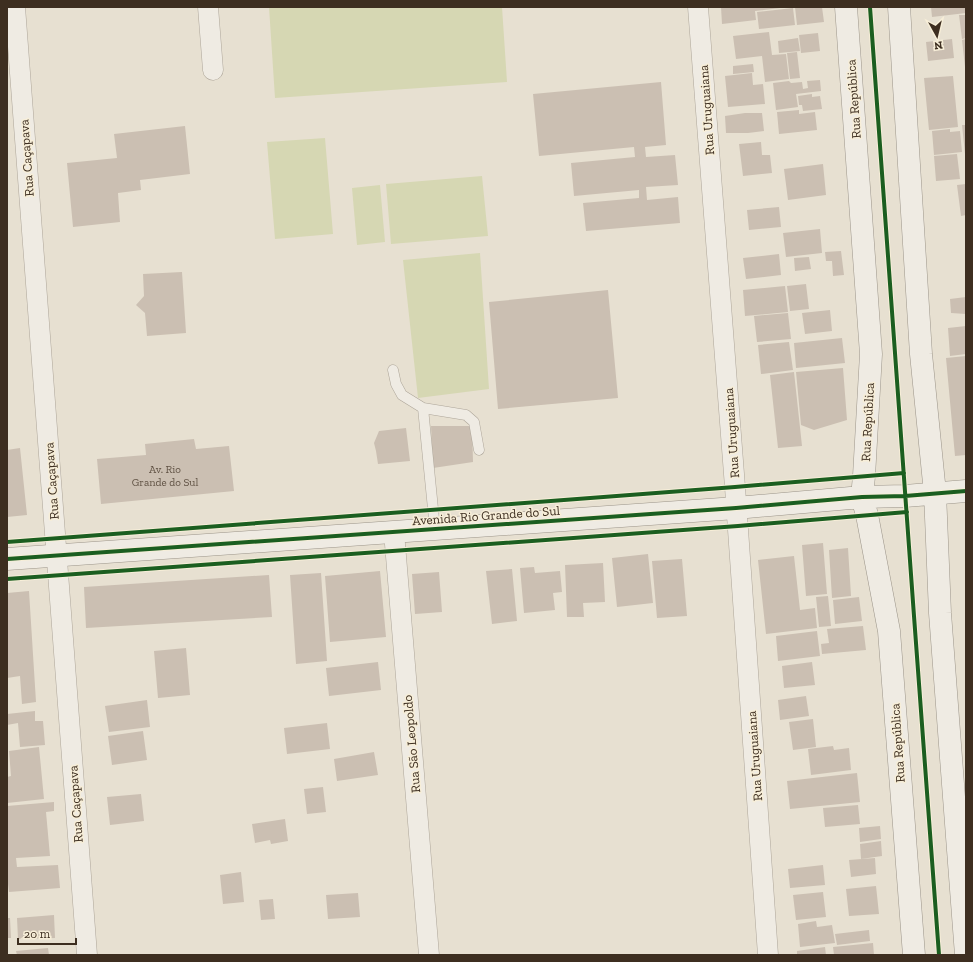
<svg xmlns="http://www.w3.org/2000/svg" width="973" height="962" font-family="'Zilla Slab',serif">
<rect width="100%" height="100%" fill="#e7e0d1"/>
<!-- green -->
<path fill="#d6d7b3" d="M 269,7 L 502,7 L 507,82 L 275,98 Z
M 325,138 L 333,234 L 275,239 L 267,142 Z
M 482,176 L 488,236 L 391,244 L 386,184 Z
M 380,185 L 385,242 L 357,245 L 352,188 Z
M 480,253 L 489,389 L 418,398 L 403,260 Z"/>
<!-- building -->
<path fill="#cbbfb2" d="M 721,7 L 780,7 L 780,8 L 755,11 L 756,20 L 722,24 Z
M 795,7 L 822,7 L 824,22 L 797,25 Z
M 931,7 L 966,7 L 966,13 L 932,17 Z
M 793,8 L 795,25 L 759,29 L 757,12 Z
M 959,15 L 966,15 L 966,38 L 962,39 Z
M 769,32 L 772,55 L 786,54 L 789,79 L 765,82 L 762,56 L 736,59 L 733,36 Z
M 818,33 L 820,51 L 801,53 L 799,35 Z
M 798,38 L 800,51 L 779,53 L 778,41 Z
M 952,39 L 954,58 L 928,61 L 926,42 Z
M 966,39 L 966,67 L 965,67 L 962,40 Z
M 797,52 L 800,78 L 790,79 L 787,53 Z
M 753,64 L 754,72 L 733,74 L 733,66 Z
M 752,73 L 753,85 L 763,84 L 765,104 L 728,107 L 725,76 Z
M 953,76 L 958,127 L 929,130 L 924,78 Z
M 820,80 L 821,91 L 796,94 L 798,107 L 776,110 L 773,83 L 789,81 L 791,83 L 802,82 L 803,89 L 808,88 L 807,81 Z
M 661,82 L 666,145 L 645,147 L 646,157 L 675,155 L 678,185 L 646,187 L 647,200 L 678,197 L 680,223 L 586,231 L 583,203 L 639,198 L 639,190 L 574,196 L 571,163 L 635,157 L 634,147 L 539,156 L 533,94 Z
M 812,94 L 812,97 L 820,96 L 822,109 L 803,111 L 802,105 L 799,105 L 798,96 Z
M 799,110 L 799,114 L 815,112 L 817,130 L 779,134 L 777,112 Z
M 745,113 L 762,113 L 764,131 L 748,133 L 726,133 L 725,116 Z
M 962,125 L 966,125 L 966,154 L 965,154 Z
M 185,126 L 190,174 L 140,180 L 141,190 L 118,193 L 120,222 L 73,227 L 67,163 L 117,158 L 114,134 Z
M 950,129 L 950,132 L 960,131 L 962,152 L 934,155 L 932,131 Z
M 761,142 L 762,155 L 770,155 L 772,173 L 743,176 L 739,144 Z
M 957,154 L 960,179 L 936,181 L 934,156 Z
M 823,164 L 826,195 L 788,200 L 784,169 Z
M 966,184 L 966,215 L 961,216 L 957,185 Z
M 779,207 L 781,227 L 749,230 L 747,210 Z
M 820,229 L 822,253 L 786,257 L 783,233 Z
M 841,251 L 844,275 L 833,276 L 832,261 L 826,261 L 825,252 Z
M 779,254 L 781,275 L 746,279 L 743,258 Z
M 809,257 L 811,269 L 795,271 L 794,258 Z
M 182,272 L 186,333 L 147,336 L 145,313 L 136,305 L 144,296 L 143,274 Z
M 806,284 L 809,309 L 790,311 L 787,286 Z
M 785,286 L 788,312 L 745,316 L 743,290 Z
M 608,290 L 618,398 L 498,409 L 489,302 Z
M 966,297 L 966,314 L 951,313 L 950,299 Z
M 830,310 L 832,331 L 805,334 L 802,313 Z
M 788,313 L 791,339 L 757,342 L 754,316 Z
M 966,326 L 966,354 L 950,356 L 948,328 Z
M 842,338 L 845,363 L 796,368 L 794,343 Z
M 789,342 L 793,370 L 761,374 L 758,345 Z
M 966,356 L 966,455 L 955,456 L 946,358 Z
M 843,368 L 847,420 L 814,430 L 801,425 L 796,372 Z
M 794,372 L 802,446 L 778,448 L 770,375 Z
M 431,426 L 472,426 L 473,462 L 433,468 Z
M 406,428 L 410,461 L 378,464 L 376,451 L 374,443 L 379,431 Z
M 194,439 L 196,449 L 229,446 L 234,491 L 101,504 L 97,459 L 146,455 L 145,444 Z
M 20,448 L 27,515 L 7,517 L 7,450 Z
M 823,543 L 827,594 L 806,596 L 802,545 Z
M 848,548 L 851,596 L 832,598 L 829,550 Z
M 648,554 L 653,603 L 617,607 L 612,558 Z
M 794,556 L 800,610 L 815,608 L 817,628 L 766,634 L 758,560 Z
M 682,559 L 687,616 L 657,618 L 652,561 Z
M 603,563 L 605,602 L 583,603 L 584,617 L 567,617 L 565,565 Z
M 534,567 L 535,573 L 560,571 L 562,592 L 553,593 L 555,610 L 524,613 L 520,568 Z
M 512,569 L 517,621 L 492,624 L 486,571 Z
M 380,571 L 386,637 L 330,642 L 325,576 Z
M 439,572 L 442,612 L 415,614 L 412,574 Z
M 321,573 L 327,661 L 296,664 L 290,575 Z
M 269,575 L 272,617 L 86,628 L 84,587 Z
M 29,591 L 36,702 L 22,704 L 20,676 L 7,678 L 7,593 Z
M 828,596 L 831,626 L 819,627 L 816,597 Z
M 859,597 L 862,621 L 835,624 L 833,600 Z
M 863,626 L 866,650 L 822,654 L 821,644 L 829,643 L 827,629 Z
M 817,631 L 820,656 L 778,661 L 776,636 Z
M 186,648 L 190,695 L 158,698 L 154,651 Z
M 378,662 L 381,690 L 329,696 L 326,668 Z
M 812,662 L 815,685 L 784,688 L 782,666 Z
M 806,696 L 809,716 L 780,720 L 778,700 Z
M 147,700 L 150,727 L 109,732 L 105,706 Z
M 35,711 L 35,721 L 43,721 L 45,745 L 20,747 L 18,723 L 7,725 L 7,714 Z
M 813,719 L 816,747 L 793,750 L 789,722 Z
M 327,723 L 330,749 L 287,754 L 284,728 Z
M 143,731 L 147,760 L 112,765 L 108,736 Z
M 833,746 L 834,750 L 849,748 L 851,770 L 811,775 L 808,749 Z
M 39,747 L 44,799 L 7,803 L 7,777 L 11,776 L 9,751 Z
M 374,752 L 378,775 L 337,781 L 334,759 Z
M 857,773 L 860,802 L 790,809 L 787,781 Z
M 323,787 L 326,812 L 307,814 L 304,789 Z
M 141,794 L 144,821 L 110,825 L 107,797 Z
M 54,802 L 54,811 L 46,812 L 50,856 L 16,858 L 17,867 L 58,865 L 60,888 L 9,892 L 7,876 L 7,806 Z
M 858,805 L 860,824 L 825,827 L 823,808 Z
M 285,819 L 288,841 L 271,844 L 270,840 L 255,843 L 252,824 Z
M 880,826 L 881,839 L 860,842 L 859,828 Z
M 881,841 L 882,856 L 861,859 L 860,844 Z
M 875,858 L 876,874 L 851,877 L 849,860 Z
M 823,865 L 825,885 L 790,888 L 788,869 Z
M 241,872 L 244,902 L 223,904 L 220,875 Z
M 876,886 L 879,914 L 849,916 L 846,889 Z
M 823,892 L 826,917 L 796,920 L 793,895 Z
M 358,893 L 360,917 L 328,919 L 326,895 Z
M 273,899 L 275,919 L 261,920 L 259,900 Z
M 54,915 L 55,938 L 18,939 L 17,918 Z
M 7,918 L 10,918 L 11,938 L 7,938 Z
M 816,921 L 817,927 L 832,925 L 835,943 L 800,947 L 798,924 Z
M 869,930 L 870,941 L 837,945 L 835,934 Z
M 873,943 L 874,955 L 834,955 L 833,947 Z
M 825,947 L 826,955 L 797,955 L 797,951 Z
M 48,948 L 49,955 L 17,955 L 16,951 Z"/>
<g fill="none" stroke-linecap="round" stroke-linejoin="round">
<defs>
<path id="lane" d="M 393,370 L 396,384 L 402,395 L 423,408 L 466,415 L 474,422 L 479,450
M 423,408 L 435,529"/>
<path id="street" d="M 15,7 L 87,955
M 208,7 L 213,70
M 698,7 L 735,487 L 768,955
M 394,532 L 429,955"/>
<path id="secondary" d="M 846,7 L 871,354 L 864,476 L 862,497 L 867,515 L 889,631 L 914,955
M 899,7 L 921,354 L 935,493 L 940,613 L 966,955
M 7,559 L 736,508 L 862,497 L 905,496 L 966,491"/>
</defs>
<!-- lane casing -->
<use href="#lane" stroke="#ada599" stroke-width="11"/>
<!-- street casing -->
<use href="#street" stroke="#ada599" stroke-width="21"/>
<!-- secondary casing -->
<use href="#secondary" stroke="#9c958a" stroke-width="23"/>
<!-- lane -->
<use href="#lane" stroke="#efebe3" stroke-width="10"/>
<!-- street -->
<use href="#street" stroke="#efebe3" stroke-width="20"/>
<!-- secondary -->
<use href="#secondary" stroke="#efebe3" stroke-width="22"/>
<defs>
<path id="cycleway" d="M 870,7 L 914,616 L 939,955
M 7,542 L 735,487 L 904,473
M 7,559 L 736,508 L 862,497 L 905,496 L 966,491
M 7,579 L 738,526 L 907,512"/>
</defs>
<!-- cycleway casing -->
<use href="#cycleway" stroke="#f7eed8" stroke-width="6"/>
<!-- cycleway -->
<use href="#cycleway" stroke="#1b5e20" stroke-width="4"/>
</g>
<g text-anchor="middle" stroke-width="3" stroke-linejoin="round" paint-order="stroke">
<!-- number labels -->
<g font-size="11" fill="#605244">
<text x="165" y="473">Av. Rio<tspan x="165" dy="13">Grande do Sul</tspan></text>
</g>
<!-- street labels -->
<g font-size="13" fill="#3d2e20" stroke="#f7eed8">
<text transform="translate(853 99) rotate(-94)" y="5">Rua República</text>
<text transform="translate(706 110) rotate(-94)" y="5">Rua Uruguaiana</text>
<text transform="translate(26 158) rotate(-94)" y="5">Rua Caçapava</text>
<text transform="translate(867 422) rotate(-87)" y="5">Rua República</text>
<text transform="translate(731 433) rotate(-94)" y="5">Rua Uruguaiana</text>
<text transform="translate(51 481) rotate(-94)" y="5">Rua Caçapava</text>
<text transform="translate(486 515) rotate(-4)" y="5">Avenida Rio Grande do Sul</text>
<text transform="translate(897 743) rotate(-94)" y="5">Rua República</text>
<text transform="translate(411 744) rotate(-95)" y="5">Rua São Leopoldo</text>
<text transform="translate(754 756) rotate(-94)" y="5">Rua Uruguaiana</text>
<text transform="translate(75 804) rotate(-94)" y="5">Rua Caçapava</text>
</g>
</g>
<!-- border -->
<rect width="973" height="962" fill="none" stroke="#3d2e20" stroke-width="16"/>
<!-- north arrow -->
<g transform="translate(937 36) rotate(172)" stroke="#f7eed8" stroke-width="3" paint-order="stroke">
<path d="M0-3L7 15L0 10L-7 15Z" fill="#3d2e20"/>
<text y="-6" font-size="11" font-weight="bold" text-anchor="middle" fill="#3d2e20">N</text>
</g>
<!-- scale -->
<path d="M18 938v6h58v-6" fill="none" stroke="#3d2e20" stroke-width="2"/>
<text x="24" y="938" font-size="12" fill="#3d2e20" stroke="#f7eed8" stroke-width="3" paint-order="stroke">20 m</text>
</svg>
